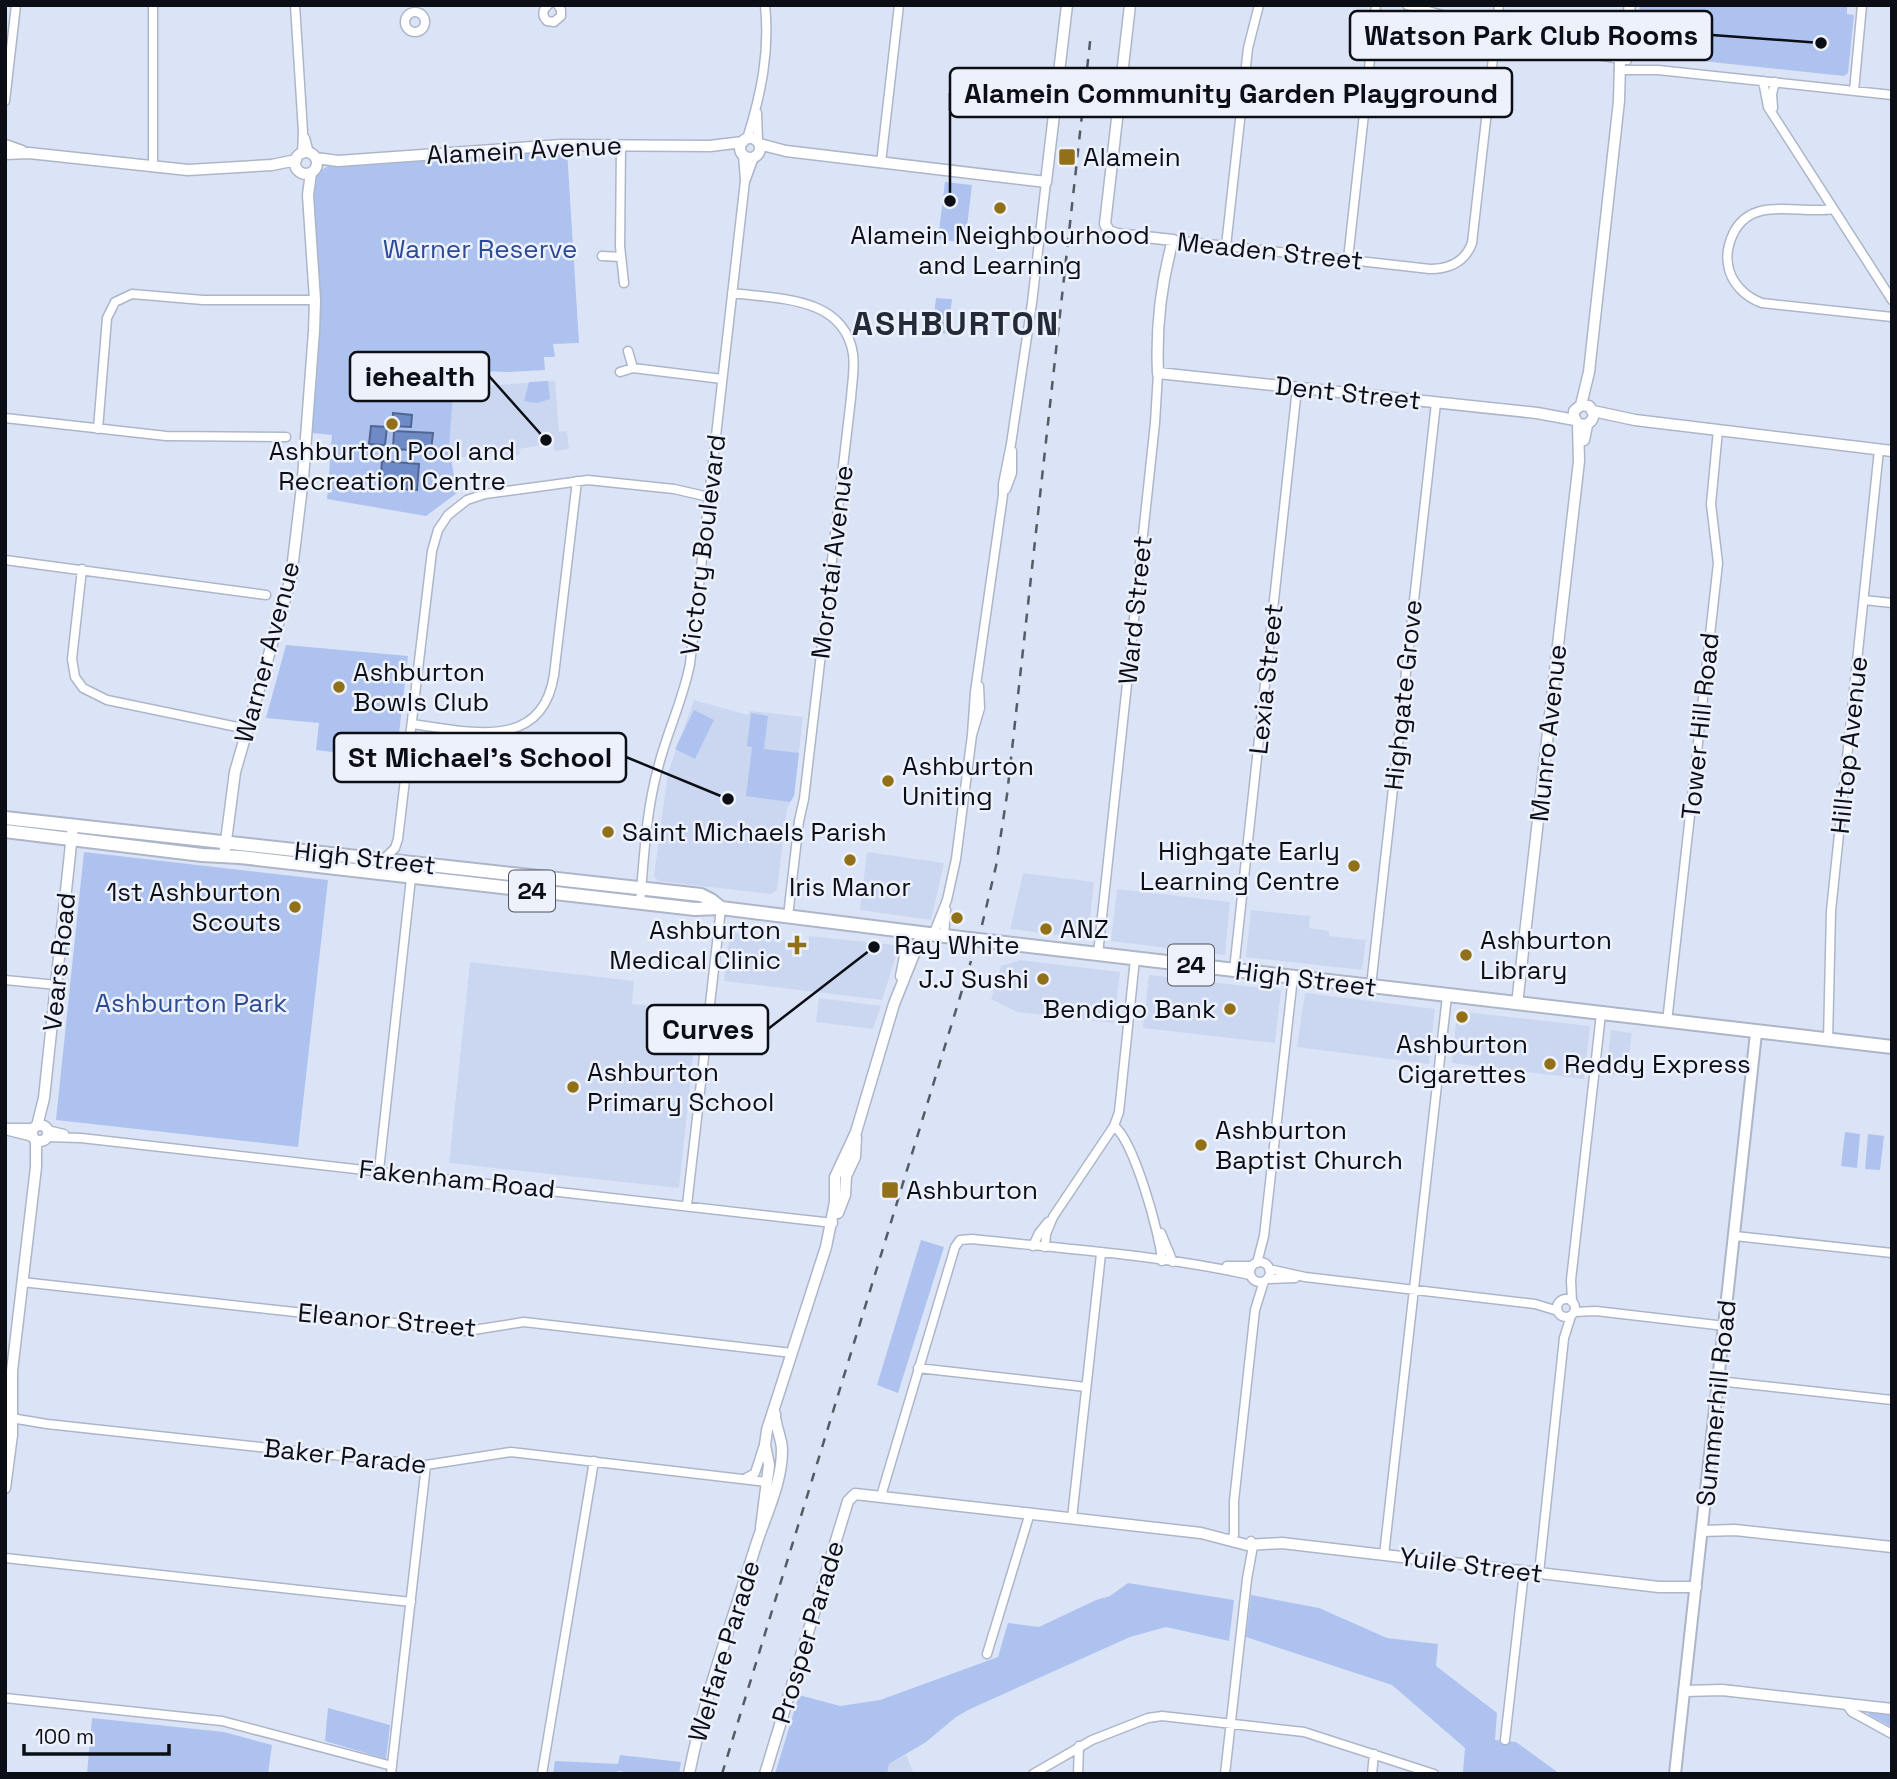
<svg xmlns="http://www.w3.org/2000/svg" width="1897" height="1779" font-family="'Space Grotesk',sans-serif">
<rect width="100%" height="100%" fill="#dbe4f7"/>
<!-- built -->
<path fill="#cbd7f0" d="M 555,381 L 559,432 L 567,431 L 569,449 L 555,451 L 553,443 L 519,449 L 520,455 L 502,457 L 501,451 L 451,459 L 449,447 L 453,388 Z
M 694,700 L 748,715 L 750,711 L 803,717 L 794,796 L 787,808 L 777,890 L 771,894 L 658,881 L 654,876 L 668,772 Z
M 867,852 L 944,863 L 931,920 L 860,910 Z
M 1023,873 L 1094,882 L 1088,939 L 1010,929 Z
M 1117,889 L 1230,902 L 1225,955 L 1111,941 Z
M 1251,910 L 1310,916 L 1309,928 L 1329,931 L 1329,936 L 1366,940 L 1362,970 L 1246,957 Z
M 730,932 L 771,937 L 778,943 L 781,943 L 781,940 L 808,943 L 809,936 L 895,945 L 898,950 L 882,1000 L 724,981 Z
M 1020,960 L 1120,972 L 1114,1023 L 1017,1012 L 991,999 L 1001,966 Z
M 470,962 L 634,981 L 632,1004 L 698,1010 L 679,1188 L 449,1163 Z
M 1149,975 L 1281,990 L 1275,1043 L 1143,1028 Z
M 1305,993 L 1435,1009 L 1429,1064 L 1297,1047 Z
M 819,998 L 881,1006 L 873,1029 L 816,1022 Z
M 1457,1011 L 1590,1026 L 1584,1079 L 1452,1063 Z
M 1611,1030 L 1632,1033 L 1626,1077 L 1606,1074 Z
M 906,1755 L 914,1774 L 887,1774 L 889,1764 Z"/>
<!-- green -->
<path fill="#adc2ef" d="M 1640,5 L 1847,5 L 1847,14 L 1854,15 L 1848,73 L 1844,76 L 1636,54 Z
M 567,150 L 579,343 L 553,344 L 555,357 L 544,357 L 545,370 L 507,372 L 455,370 L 449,447 L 457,493 L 426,516 L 327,499 L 332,435 L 312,433 L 320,306 L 312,182 L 316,173 L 328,166 Z
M 945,182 L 972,185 L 965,243 L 938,239 Z
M 936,298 L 952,299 L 948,334 L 932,332 Z
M 548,381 L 550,399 L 537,403 L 524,401 L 529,382 Z
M 286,645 L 408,656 L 396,760 L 316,750 L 319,723 L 266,718 Z
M 694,710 L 714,720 L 695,759 L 675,749 Z
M 751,713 L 768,716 L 764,749 L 799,753 L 794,796 L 790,802 L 746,796 L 752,747 L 747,746 Z
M 84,852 L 328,880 L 298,1147 L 56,1120 Z
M 1845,1132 L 1860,1134 L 1857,1168 L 1841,1166 Z
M 1868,1134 L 1884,1136 L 1880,1170 L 1865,1169 Z
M 921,1240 L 944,1247 L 898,1393 L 877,1385 Z
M 1128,1583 L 1234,1600 L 1229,1641 L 1166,1627 L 1130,1637 L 970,1709 L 956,1717 L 926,1742 L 889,1764 L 887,1774 L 775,1774 L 799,1695 L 840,1706 L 880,1700 L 998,1657 L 1008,1623 L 1039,1627 L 1096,1600 L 1110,1596 Z
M 1251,1595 L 1319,1608 L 1387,1638 L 1438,1644 L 1436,1666 L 1497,1713 L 1495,1740 L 1516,1742 L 1560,1774 L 1463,1772 L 1465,1748 L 1392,1685 L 1246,1637 Z
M 328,1708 L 390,1725 L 386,1759 L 325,1741 Z
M 1868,1712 L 1892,1714 L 1892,1727 L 1869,1715 Z
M 92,1718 L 224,1732 L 272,1745 L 268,1774 L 87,1774 Z
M 620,1755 L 681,1762 L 679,1774 L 642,1774 L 618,1771 L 617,1774 L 553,1774 L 555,1761 L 618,1764 Z"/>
<!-- water -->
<path fill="#6f8bc7" stroke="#516692" stroke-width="2" d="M 393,413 L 412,415 L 411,427 L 392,426 Z
M 371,426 L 387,427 L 385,445 L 369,444 Z
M 394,431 L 433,433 L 431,451 L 393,449 Z
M 382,461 L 419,464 L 417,490 L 380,488 Z"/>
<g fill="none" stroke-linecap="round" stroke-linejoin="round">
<defs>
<path id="minor" d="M 295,5 L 303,132 L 302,154
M 548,5 C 542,10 542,16 547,21 L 554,22 L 561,16 L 561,10 L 558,5
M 1407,5 L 1566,50 L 1628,54
M405 22a10 10 0 1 1 20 0a10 10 0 1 1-20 0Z
M 1597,55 L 1627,60
M 1619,70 L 1658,70 L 1892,95
M 1763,81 L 1768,107 L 1892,300
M 1854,91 L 1862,5
M 5,101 L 16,5
M 1773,108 L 1772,94 L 1775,82
M 757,113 L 758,142
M 305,138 L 309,153
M 747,139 C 761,94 770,52 765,5
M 621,145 L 620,246 L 624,283
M 881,163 L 899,5
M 153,167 L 153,5
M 746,179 L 754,157
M 1833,209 C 1799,215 1754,195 1734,232 C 1729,242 1726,253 1728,264 C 1730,282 1745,297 1762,303 L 1892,317
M 1173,240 L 1430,269 C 1450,269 1465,262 1472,243 L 1499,5
M 1226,246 L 1248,48 L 1259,5
M 602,256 L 621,257
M 1348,259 L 1376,5
M 732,293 C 777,299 844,296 853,354 C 855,368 852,383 851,398 L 804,799 L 799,821 L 788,916
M 628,351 L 633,368 L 722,379
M 620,372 L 633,368
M 5,418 L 166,436 L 286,437
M 98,429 L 107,318 L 115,302 L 132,294 L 203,300 L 315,300
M 1006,489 L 1012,473 L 1012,451
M 5,560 L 266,595
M 82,569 L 72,659 L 75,677 L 83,688 L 107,700 L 247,729
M 1864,600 L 1892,603
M 412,724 C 467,731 542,753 554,675 L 577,481
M 972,735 L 975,692 L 1003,495 L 1003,484 L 1011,444 L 1032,303 L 1046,182
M 383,860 L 395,848 L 398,839 L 432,551 L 438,530 L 448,515 L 467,500 L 485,494 L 588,480 L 674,489 L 709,497
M 640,903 C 644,858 646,811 658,768 C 667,732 683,700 690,664 L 745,181 L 743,154
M 933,935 L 947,900 L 956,859 L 972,735 L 980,708 L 979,686
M 944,936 L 946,910
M 1098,954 L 1155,423 L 1158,373
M 1135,959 L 1119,1112 L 1114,1126 C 1134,1141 1160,1234 1162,1261
M 1234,970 L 1297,388
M 5,980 L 57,985
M 1371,986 L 1436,403
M 1667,1022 L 1718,563 L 1711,504 L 1718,430
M 1828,1041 L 1831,911 L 1879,450
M 5,1128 L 34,1128
M 47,1130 L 64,1134
M 9,1131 L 33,1137
M 47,1137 L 81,1138 L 833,1223
M 379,1170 L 411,878
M 687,1205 L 721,908
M 1161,1233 L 1173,1262
M 1735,1236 L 1892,1253
M 1033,1246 L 1039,1233 L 1048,1222
M 1045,1247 L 1046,1234 L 1053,1217 L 1114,1126
M1250 1272a10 10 0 1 1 20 0a10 10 0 1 1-20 0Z
M 1257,1263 L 1264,1236 L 1293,977
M 1227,1266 L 1252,1266
M 1269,1269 L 1305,1277 L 1535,1304 L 1558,1311
M 1267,1279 L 1295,1278
M 22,1282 L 467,1331 L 524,1322 L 792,1353
M1557 1308a9 9 0 1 1 18 0a9 9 0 1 1-18 0Z
M 1572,1302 L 1571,1280 L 1601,1014
M 1574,1312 L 1596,1311 L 1725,1326
M 918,1368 L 1086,1387
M 1718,1381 L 1892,1400
M 5,1417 L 47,1424 L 426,1465 L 511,1452 L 767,1482
M 746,1478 L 755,1473 L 764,1445
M 881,1496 L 955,1247 L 960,1240 L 972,1239 C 1065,1249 1160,1255 1250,1275
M 1072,1518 L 1101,1254
M 1230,1540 L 1234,1535 L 1234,1501 L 1255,1310 L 1264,1281
M 1384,1555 L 1447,996
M 5,1558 L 411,1602
M 1539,1573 L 1564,1338 L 1571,1316
M 987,1654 L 1030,1513
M 5,1698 L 222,1721 L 392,1766
M 1846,1704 L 1852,1712 L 1892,1734
M 1505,1740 L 1524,1572
M 391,1774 L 426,1465
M 542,1774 L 594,1461
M 1033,1774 L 1092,1740 L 1148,1718 L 1162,1716 L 1304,1732 L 1434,1774
M 1078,1774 L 1079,1746
M 1225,1774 L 1247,1579 L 1253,1546 L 1251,1541
M 1372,1774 L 1374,1754"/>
<path id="tertiary" d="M 1130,5 L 1105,224 L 1109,231 L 1117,234 L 1173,240 C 1161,283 1156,329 1158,373 L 1537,413 L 1575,420
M740 148a10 10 0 1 1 20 0a10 10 0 1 1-20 0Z
M 759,144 L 786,151 L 1046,182 L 1067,5
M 5,145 L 22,151
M295 163a11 11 0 1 1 22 0a11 11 0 1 1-22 0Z
M 5,154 L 29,153 L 188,170 L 272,165 L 296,160
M 316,158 L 338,161 L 561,145 L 710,146 L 743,142
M 1581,405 L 1589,372 L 1619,101 L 1620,62 L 1630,5
M 1593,411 L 1635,420 L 1892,451
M 1584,440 L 1587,425 L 1592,420 L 1594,414 L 1589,406 L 1581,405 L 1574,411 L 1574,417 L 1578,424 L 1587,425
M 224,856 L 235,772 L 291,578 L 303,478 L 314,331 L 315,300 L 308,195 L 311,173
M 901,976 L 906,951 L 906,932
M 1517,1004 L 1579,461 L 1578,424
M32 1133a8 8 0 1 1 16 0a8 8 0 1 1-16 0Z
M 37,1126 L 44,1098 L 73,825
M 838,1213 L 845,1195 L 846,1176 L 855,1157 L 856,1137
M 5,1488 L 12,1435 L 12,1371 L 36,1167 L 36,1140
M 761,1528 L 769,1465 L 765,1445 L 767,1430 L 826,1247 L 835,1202 L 835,1177 L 856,1132 L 894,1004 L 922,934
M 1702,1531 L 1735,1530 L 1892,1547
M 1684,1691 L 1722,1690 L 1892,1709
M 689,1774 C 704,1697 732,1622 755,1548 C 765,1516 782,1484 782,1450 C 782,1438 775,1427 775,1414
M 765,1774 L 848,1501 L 855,1494 L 1201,1533 L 1247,1545 L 1282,1543 L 1659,1587 L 1696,1587"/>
<path id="secondary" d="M 1675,1774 L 1756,1033"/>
<path id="primary" d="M 5,818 L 701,895 L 711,900 L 721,908
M 5,831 L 202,855 L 240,857 L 695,909 L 721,908 L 969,939
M 987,941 L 1892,1047"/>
</defs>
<!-- minor casing -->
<use href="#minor" stroke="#adb6c8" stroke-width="11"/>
<!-- tertiary casing -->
<use href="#tertiary" stroke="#adb6c8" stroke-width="13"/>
<!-- secondary casing -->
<use href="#secondary" stroke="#adb6c8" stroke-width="14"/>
<!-- primary casing -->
<use href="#primary" stroke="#adb6c8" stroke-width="16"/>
<!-- minor -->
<use href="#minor" stroke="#fff" stroke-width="8"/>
<!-- tertiary -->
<use href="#tertiary" stroke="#fff" stroke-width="10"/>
<!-- secondary -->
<use href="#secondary" stroke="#fff" stroke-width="10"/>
<!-- primary -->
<use href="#primary" stroke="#fff" stroke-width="12"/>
<!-- rail -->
<path stroke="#555a65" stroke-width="2.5" stroke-dasharray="9 9" stroke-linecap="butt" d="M 982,925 L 996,866 L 1007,795 L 1091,33
M 722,1774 L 971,961"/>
<defs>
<path id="primary-bridge" d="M 969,939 L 987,941"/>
</defs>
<!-- primary-bridge casing -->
<use href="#primary-bridge" stroke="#adb6c8" stroke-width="16" stroke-linecap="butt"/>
<!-- primary-bridge -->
<use href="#primary-bridge" stroke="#fff" stroke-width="12"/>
</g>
<!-- markers -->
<g fill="#927017" stroke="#ecf1fc" stroke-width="2.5">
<rect x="1058" y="148" width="18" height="18" rx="3.5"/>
<circle cx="1000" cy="208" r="7"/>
<circle cx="392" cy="424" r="7"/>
<circle cx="339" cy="687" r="7"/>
<circle cx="888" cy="781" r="7"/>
<circle cx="608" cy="832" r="7"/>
<circle cx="850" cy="860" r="7"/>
<circle cx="1354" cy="866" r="7"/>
<circle cx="295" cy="907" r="7"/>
<circle cx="957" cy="918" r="7"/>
<circle cx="1046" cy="929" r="7"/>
<path d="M793.5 934.5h7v7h7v7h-7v7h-7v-7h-7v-7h7z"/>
<circle cx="1466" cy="955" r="7"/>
<circle cx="1043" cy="979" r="7"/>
<circle cx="1230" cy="1009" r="7"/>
<circle cx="1462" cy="1017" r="7"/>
<circle cx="1550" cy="1064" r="7"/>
<circle cx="573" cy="1087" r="7"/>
<circle cx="1201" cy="1145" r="7"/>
<rect x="881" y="1181" width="18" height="18" rx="3.5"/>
</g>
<g text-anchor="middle" stroke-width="5" stroke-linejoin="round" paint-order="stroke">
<!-- shield labels -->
<g fill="#ecf1fc" stroke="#4f525a" stroke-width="2">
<rect x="509" y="870.5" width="46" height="41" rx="5"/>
<rect x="1168" y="944.5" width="46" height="41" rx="5"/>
</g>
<g font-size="24" font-weight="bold" fill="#0c0e15">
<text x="532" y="899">24</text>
<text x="1191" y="973">24</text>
</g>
<!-- street labels -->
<g font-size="26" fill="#0c0e15" stroke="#ecf1fc">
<text transform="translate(524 150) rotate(-3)" y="9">Alamein Avenue</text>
<text transform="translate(1270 251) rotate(6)" y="9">Meaden Street</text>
<text transform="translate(1348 393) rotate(6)" y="9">Dent Street</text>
<text transform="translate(703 545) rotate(-83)" y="9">Victory Boulevard</text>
<text transform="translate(832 562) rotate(-83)" y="9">Morotai Avenue</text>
<text transform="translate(1135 610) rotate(-84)" y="9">Ward Street</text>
<text transform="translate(267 652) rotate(-75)" y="9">Warner Avenue</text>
<text transform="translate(1266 679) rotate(-84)" y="9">Lexia Street</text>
<text transform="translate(1403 695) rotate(-84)" y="9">Highgate Grove</text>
<text transform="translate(1700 726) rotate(-84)" y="9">Tower Hill Road</text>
<text transform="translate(1548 733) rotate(-84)" y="9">Munro Avenue</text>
<text transform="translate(1849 745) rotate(-84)" y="9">Hilltop Avenue</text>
<text transform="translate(365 858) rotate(6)" y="9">High Street</text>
<text transform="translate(59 962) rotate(-84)" y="9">Vears Road</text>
<text transform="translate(1306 979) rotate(7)" y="9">High Street</text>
<text transform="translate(457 1179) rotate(6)" y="9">Fakenham Road</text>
<text transform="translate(387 1320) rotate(5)" y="9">Eleanor Street</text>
<text transform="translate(1716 1403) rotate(-84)" y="9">Summerhill Road</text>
<text transform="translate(345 1456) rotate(6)" y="9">Baker Parade</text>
<text transform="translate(1471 1565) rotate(7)" y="9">Yuile Street</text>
<text transform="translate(808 1632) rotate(-73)" y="9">Prosper Parade</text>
<text transform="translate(724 1651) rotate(-73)" y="9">Welfare Parade</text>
</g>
<!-- poi labels -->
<g font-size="26" fill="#0c0e15" stroke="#ecf1fc" text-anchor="start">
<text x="1083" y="166">Alamein</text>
<text x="1000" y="244" text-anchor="middle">Alamein Neighbourhood<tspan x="1000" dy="30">and Learning</tspan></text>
<text x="392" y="460" text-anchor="middle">Ashburton Pool and<tspan x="392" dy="30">Recreation Centre</tspan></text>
<text x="353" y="681">Ashburton<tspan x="353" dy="30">Bowls Club</tspan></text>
<text x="902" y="775">Ashburton<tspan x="902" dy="30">Uniting</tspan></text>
<text x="622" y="841">Saint Michaels Parish</text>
<text x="1340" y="860" text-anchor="end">Highgate Early<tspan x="1340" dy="30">Learning Centre</tspan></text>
<text x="850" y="896" text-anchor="middle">Iris Manor</text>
<text x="281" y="901" text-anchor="end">1st Ashburton<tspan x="281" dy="30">Scouts</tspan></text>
<text x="1060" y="938">ANZ</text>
<text x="781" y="939" text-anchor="end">Ashburton<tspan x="781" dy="30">Medical Clinic</tspan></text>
<text x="1480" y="949">Ashburton<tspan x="1480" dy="30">Library</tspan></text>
<text x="957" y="954" text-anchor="middle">Ray White</text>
<text x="1029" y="988" text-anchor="end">J.J Sushi</text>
<text x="1216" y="1018" text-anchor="end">Bendigo Bank</text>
<text x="1462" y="1053" text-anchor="middle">Ashburton<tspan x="1462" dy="30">Cigarettes</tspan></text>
<text x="1564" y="1073">Reddy Express</text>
<text x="587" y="1081">Ashburton<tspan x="587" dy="30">Primary School</tspan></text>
<text x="1215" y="1139">Ashburton<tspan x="1215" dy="30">Baptist Church</tspan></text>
<text x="906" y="1199">Ashburton</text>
</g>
<!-- park labels -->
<g font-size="26" fill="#2d4a94" stroke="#ecf1fc">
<text x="480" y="258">Warner Reserve</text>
<text x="191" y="1012">Ashburton Park</text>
</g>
<!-- district labels -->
<g font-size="33" font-weight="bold" letter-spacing="2" fill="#242b38" stroke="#ecf1fc">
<text x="956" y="335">ASHBURTON</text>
</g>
</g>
<!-- callouts -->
<path fill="none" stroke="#0c0e15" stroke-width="2.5" d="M1821 43L1712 35M950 201L950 93M546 440L489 376M728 799L626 757M874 947L768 1029"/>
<g fill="#0c0e15" stroke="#ecf1fc" stroke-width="2.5">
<circle cx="1821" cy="43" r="7"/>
<circle cx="950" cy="201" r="7"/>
<circle cx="546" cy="440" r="7"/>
<circle cx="728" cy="799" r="7"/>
<circle cx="874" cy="947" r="7"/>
</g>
<g fill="#ecf1fc" stroke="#0c0e15" stroke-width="2.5">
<rect x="1350" y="11" width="362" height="49" rx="7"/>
<rect x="950" y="68" width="562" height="49" rx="7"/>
<rect x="350" y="352" width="139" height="49" rx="7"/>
<rect x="334" y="733" width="292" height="49" rx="7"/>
<rect x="647" y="1005" width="121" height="49" rx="7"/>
</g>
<g font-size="28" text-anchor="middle" font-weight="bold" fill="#0c0e15">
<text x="1531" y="45">Watson Park Club Rooms</text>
<text x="1231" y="103">Alamein Community Garden Playground</text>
<text x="420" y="386">iehealth</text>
<text x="480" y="767">St Michael's School</text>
<text x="708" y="1039">Curves</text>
</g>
<!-- border -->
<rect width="1897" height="1779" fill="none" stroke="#0c0e15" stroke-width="14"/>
<!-- scale -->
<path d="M24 1744v10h145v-10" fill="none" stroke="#0c0e15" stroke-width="3.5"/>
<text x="35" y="1744" font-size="21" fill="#0c0e15" stroke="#ecf1fc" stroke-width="5" paint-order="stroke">100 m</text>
</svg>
